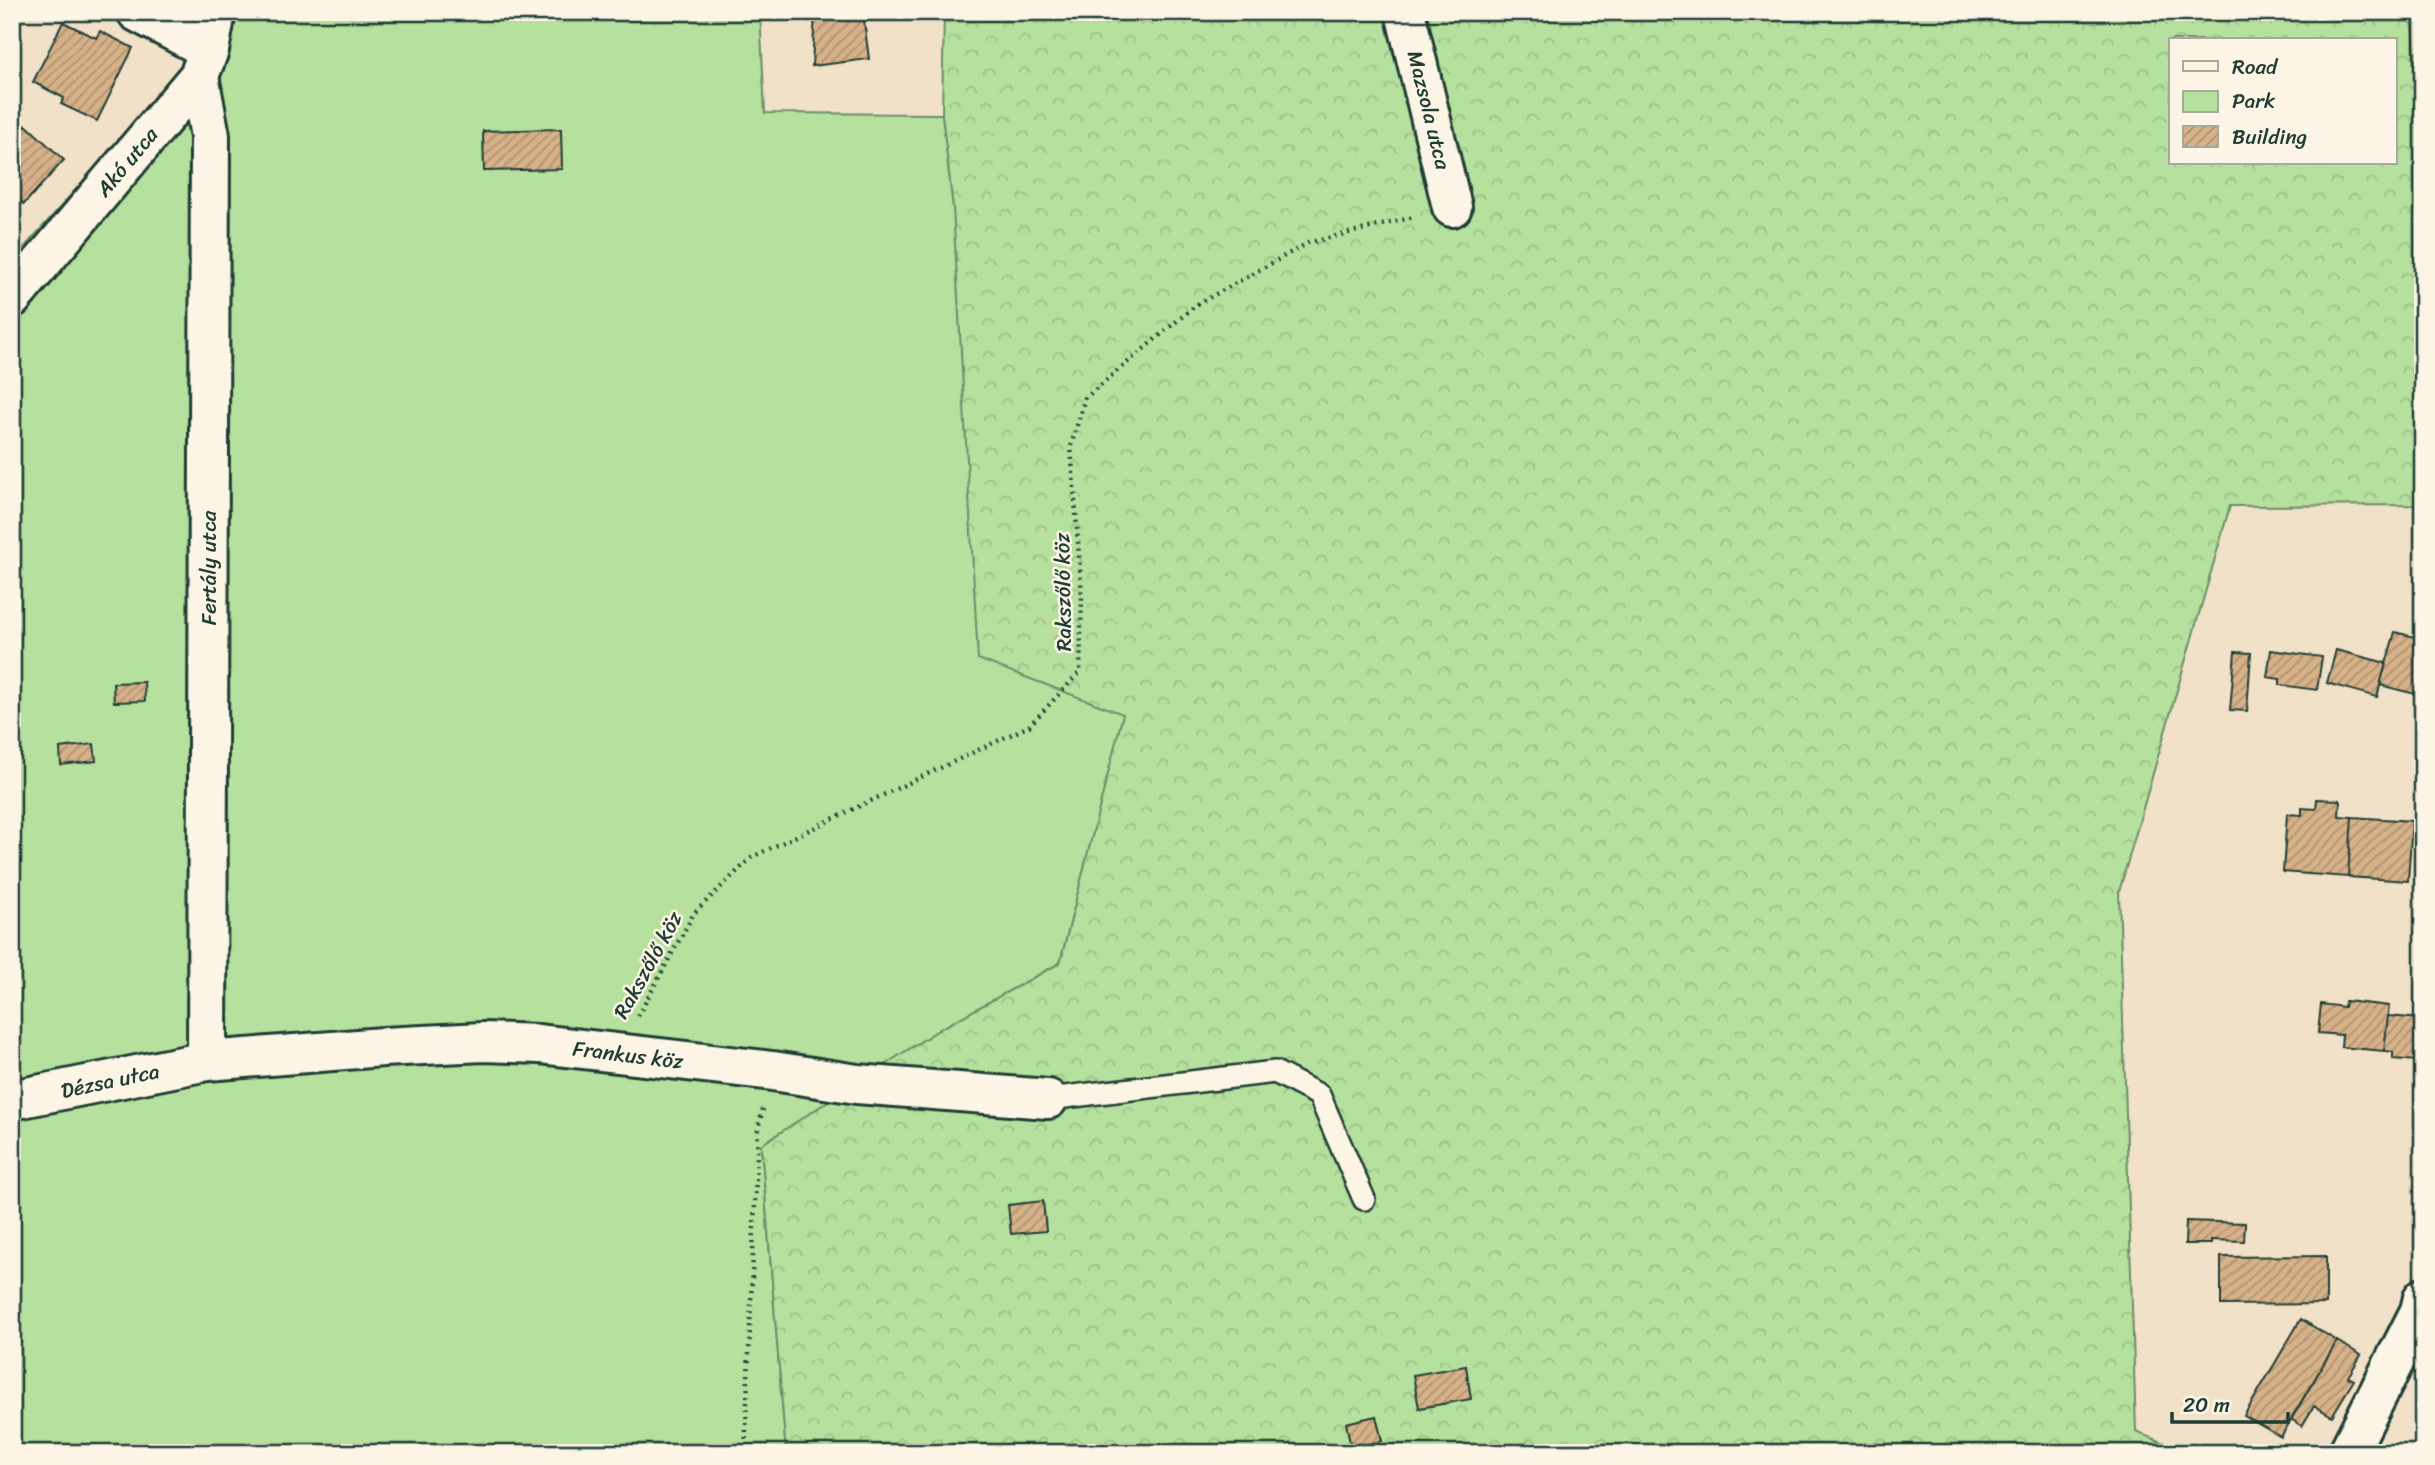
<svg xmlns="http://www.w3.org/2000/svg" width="2435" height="1465" font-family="Sriracha,sans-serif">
<defs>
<pattern id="forest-crowns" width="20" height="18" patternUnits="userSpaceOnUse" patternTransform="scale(1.75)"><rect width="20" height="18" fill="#b6e09d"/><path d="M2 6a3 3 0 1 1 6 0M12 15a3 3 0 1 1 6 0" fill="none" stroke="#9cc188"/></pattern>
<pattern id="building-hatch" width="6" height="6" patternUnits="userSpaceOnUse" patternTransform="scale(1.75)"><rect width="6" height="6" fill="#d7b289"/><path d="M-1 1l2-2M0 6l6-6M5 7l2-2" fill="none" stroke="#ae9271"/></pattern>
</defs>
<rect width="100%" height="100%" fill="#f1e1c9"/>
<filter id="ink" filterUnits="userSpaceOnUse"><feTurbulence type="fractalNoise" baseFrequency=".0143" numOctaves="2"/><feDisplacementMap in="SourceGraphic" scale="14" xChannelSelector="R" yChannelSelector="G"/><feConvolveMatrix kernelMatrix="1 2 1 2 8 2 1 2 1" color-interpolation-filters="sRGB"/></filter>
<g filter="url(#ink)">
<!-- green -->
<path fill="#b6e09d" stroke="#6a8e68" stroke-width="2" d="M 199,12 L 760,12 L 765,113 L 942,114 L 953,207 L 1124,713 L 1060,963 L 940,1029 L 761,1145 L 786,1453 L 12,1453 L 12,247 L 21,251 L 187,65 Z"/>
<!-- forest -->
<path fill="url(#forest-crowns)" stroke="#6a8e68" stroke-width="2" fill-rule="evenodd" d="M 944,12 L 2412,12 L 2423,146 L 2423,505 L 2230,506 L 2119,892 L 2136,1432 L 2189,1453 L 786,1453 L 761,1145 L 940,1029 L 1060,963 L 1123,714 L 978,659 L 953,207 L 942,114 ZM 2171,40 L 2395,40 L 2395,163 L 2171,163 Z"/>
<!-- building -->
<path fill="url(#building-hatch)" stroke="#1f3d34" stroke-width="2" d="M 815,12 L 883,12 L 863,13 L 869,59 L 812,66 Z
M 63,22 L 96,38 L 100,31 L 133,48 L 97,121 L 61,104 L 64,98 L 33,82 Z
M 26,125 L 64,160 L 24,204 L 12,193 L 12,140 Z
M 561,129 L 562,169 L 484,171 L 483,131 Z
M 2395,632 L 2423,639 L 2423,696 L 2380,685 Z
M 2271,650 L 2322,657 L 2317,690 L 2280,685 L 2280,679 L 2267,677 Z
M 2336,650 L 2386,663 L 2377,697 L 2327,683 Z
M 2235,652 L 2251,653 L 2247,711 L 2230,710 Z
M 144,682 L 145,701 L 114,702 L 113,683 Z
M 94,744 L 96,761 L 61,765 L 60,748 Z
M 2317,799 L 2340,800 L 2339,816 L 2352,817 L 2348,877 L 2283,872 L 2287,814 L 2302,815 L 2302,808 L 2316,809 Z
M 2352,817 L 2412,821 L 2408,881 L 2348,877 Z
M 2345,1001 L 2389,1006 L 2384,1051 L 2341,1047 L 2342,1035 L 2318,1033 L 2321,1004 L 2344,1007 Z
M 2388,1016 L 2421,1019 L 2417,1061 L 2393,1059 L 2393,1052 L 2384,1051 Z
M 1043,1201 L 1046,1231 L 1011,1234 L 1008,1205 Z
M 2186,1221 L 2245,1223 L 2244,1241 L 2211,1240 L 2211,1244 L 2185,1244 Z
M 2326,1256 L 2326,1304 L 2221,1305 L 2221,1257 Z
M 2301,1319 L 2337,1341 L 2281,1437 L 2244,1416 Z
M 2337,1341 L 2361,1355 L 2348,1377 L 2354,1380 L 2332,1416 L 2314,1406 L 2302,1426 L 2291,1419 Z
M 1466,1366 L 1471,1399 L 1419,1408 L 1413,1375 Z
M 1376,1416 L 1382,1441 L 1351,1448 L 1346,1423 Z"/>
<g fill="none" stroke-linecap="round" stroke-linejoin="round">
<defs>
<path id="lane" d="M 1048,1099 L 1275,1072 L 1319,1095 L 1364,1199"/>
<path id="street" d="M 137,12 L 209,50
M 1405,12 L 1452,207
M 199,76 L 210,136 L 207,1061
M 12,298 L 199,76 L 209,50 L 216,12
M 12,1100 L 207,1061 L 383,1047 L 483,1042 L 539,1044 L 773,1071 L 857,1084 L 1048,1099
M 2348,1453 L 2420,1311 L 2423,1298"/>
</defs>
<!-- lane casing -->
<use href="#lane" stroke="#1f3d34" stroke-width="26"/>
<!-- street casing -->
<use href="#street" stroke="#1f3d34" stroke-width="44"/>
<!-- path -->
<path stroke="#1f3d34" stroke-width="4.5" stroke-dasharray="2 5" stroke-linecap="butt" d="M 638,1016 L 694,913 L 752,857 L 1029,726 L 1080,672 L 1082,596 L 1071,446 L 1085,398 L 1196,305 L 1308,243 L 1414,217
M 745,1453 L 758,1128 L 763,1109"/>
<!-- lane -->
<use href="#lane" stroke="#fcf5e5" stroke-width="21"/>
<!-- street -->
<use href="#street" stroke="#fcf5e5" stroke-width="38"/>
</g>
</g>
<g text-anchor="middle" stroke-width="5" stroke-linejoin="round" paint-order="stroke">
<!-- street labels -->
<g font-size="21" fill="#1f3d34" stroke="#fcf5e5">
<text transform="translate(1429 110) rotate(76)" y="7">Mazsola utca</text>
<text transform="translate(127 162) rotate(-50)" y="7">Akó utca</text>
<text transform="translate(209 568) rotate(-90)" y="7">Fertály utca</text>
<text transform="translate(1063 592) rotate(-91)" y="7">Rakszőlő köz</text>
<text transform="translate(648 965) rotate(-61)" y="7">Rakszőlő köz</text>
<text transform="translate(628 1055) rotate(7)" y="7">Frankus köz</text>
<text transform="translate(110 1081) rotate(-12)" y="7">Dézsa utca</text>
</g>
</g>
<!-- margin -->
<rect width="2435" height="1465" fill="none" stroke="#fcf5e5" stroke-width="42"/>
<rect x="21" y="21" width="2393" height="1423" fill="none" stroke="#1f3d34" stroke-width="2.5" filter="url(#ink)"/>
<!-- legend -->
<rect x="2169" y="38" width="228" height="126" fill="#fcf5e5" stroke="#a4ab9e" stroke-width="2"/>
<rect x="2183" y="61" width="35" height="10" fill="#fcf5e5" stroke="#a4ab9e" stroke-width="2"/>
<text x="2232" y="74" font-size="21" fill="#1f3d34">Road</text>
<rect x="2183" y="91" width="35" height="21" fill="#b6e09d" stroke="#a4ab9e" stroke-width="2"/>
<text x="2232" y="108" font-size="21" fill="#1f3d34">Park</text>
<rect x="2183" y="126" width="35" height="21" fill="url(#building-hatch)" stroke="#a4ab9e" stroke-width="2"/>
<text x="2232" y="144" font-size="21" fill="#1f3d34">Building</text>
<!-- scale -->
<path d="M2172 1412v10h116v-10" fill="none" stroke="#1f3d34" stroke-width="3.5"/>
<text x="2183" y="1412" font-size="21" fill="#1f3d34" stroke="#fcf5e5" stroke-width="5" paint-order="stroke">20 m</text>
</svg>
